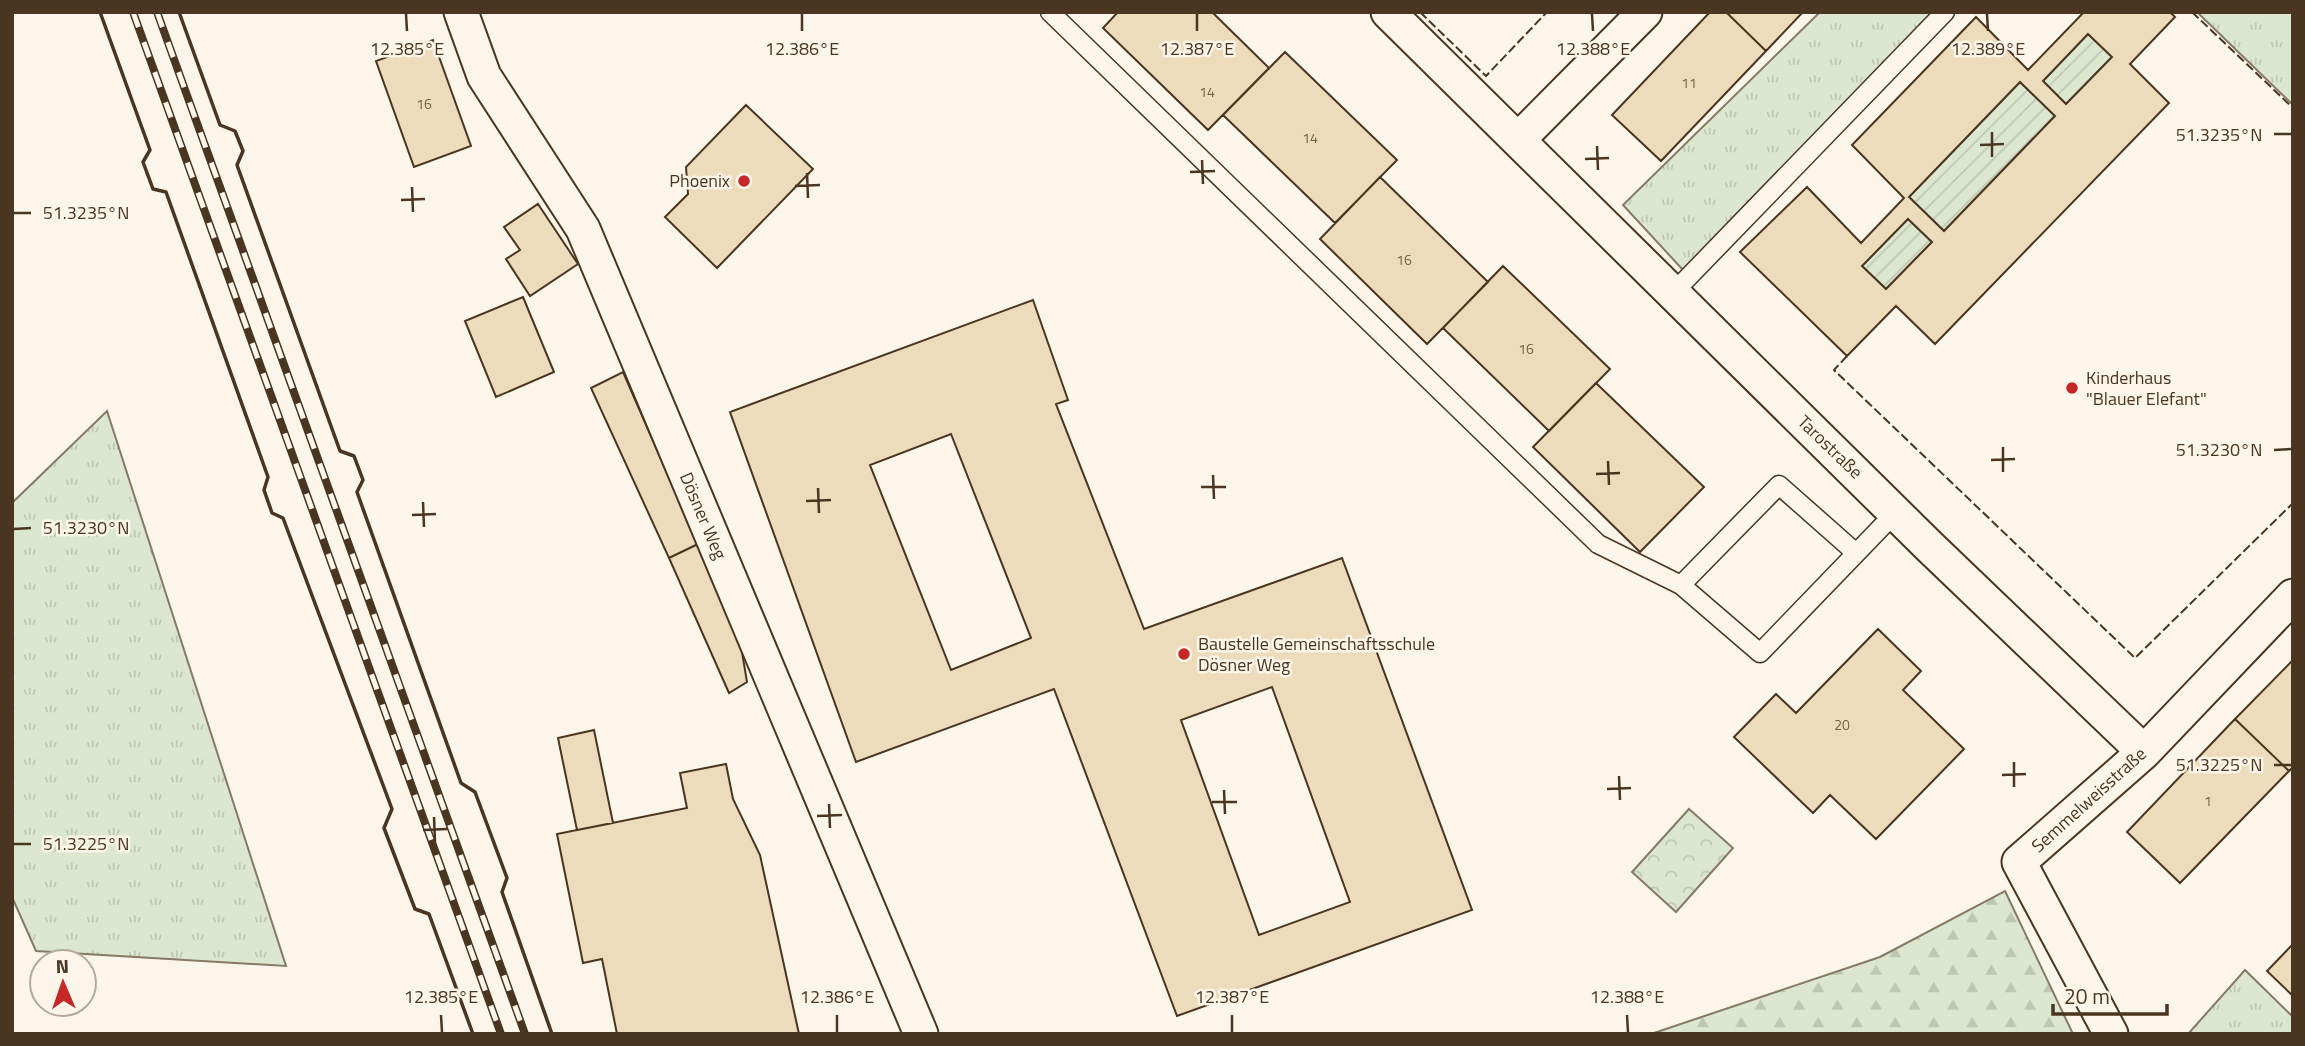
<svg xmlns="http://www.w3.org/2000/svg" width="2305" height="1046" font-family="'Titillium Web',sans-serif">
<defs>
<pattern id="grass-tufts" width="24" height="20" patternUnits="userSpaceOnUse" patternTransform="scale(1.75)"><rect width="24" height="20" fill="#dce7d0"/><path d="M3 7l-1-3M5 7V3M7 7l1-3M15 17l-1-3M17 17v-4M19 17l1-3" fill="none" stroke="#bec7b2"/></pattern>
<pattern id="forest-firs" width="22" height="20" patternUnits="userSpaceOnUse" patternTransform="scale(1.75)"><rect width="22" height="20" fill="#dce7d0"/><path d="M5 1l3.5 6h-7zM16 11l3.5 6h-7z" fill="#bec7b2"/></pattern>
<pattern id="park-crowns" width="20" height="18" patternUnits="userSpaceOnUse" patternTransform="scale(1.75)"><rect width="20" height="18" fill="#dce7d0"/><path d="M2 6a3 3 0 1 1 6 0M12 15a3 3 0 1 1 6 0" fill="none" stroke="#bec7b2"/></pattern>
<pattern id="garden-furrows" width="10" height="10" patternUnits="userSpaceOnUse" patternTransform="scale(1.75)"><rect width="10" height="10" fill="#dce7d0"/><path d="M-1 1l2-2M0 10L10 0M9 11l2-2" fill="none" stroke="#bec7b2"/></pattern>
</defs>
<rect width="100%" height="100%" fill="#fbf6e9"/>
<!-- grass -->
<path fill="url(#grass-tufts)" stroke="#887966" stroke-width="2" d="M 1820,12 L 1937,12 L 1683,270 L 1623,205 Z
M 2197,12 L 2293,12 L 2293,105 Z
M 107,411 L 286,966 L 36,951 L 12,897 L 12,503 Z
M 2245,970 L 2293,1017 L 2293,1034 L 2188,1034 Z"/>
<!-- forest -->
<path fill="url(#forest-firs)" stroke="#887966" stroke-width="2" d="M 2005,891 L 2073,1034 L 1651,1034 L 1880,957 Z"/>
<!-- park -->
<path fill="url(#park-crowns)" stroke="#887966" stroke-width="2" d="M 1689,809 L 1733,848 L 1676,912 L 1632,872 Z"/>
<!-- garden -->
<path fill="url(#garden-furrows)" stroke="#887966" stroke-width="2" d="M 2088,34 L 2112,57 L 2066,104 L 2043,81 Z
M 2020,82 L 2055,116 L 1944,231 L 1909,197 Z
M 1908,219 L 1932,242 L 1886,289 L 1862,266 Z"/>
<!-- building -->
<path fill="#ecdcbc" stroke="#4a3520" stroke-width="2" fill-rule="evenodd" d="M 1118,12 L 1212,12 L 1269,68 L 1208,130 L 1103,28 Z
M 1710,12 L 1726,12 L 1766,51 L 1661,161 L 1612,115 Z
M 1726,12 L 1803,12 L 1766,51 Z
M 2084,12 L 2170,12 L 2175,17 L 2130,64 L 2169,103 L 1935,344 L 1896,306 L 1847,356 L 1740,252 L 1807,187 L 1861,243 L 1904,198 L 1852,145 L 1976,17 L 2028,70 ZM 2088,34 L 2112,57 L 2066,104 L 2043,81 ZM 2020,82 L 2055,116 L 1944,231 L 1909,197 ZM 1908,219 L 1932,242 L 1886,289 L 1862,266 Z
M 433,40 L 471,146 L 414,167 L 376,61 Z
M 1285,52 L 1397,160 L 1335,223 L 1223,115 Z
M 746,105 L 813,169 L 717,268 L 665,217 L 688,194 L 686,167 Z
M 1380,177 L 1488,282 L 1427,344 L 1320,239 Z
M 538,204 L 578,264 L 530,296 L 506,259 L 520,250 L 504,227 Z
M 1503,266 L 1610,369 L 1549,431 L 1443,328 Z
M 523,297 L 554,372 L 496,397 L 465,321 Z
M 1033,300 L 1068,400 L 1056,404 L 1144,629 L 1342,558 L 1472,910 L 1177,1016 L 1054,689 L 856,762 L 730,412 ZM 951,434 L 1031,638 L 951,670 L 870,465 ZM 1272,687 L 1350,902 L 1259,935 L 1181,720 Z
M 623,372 L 698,544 L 669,558 L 591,388 Z
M 1596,383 L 1704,487 L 1640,552 L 1533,447 Z
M 698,544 L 741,646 L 747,682 L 729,693 L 669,558 Z
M 1878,629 L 1921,671 L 1903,690 L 1964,749 L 1876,839 L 1830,795 L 1813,813 L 1734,737 L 1776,694 L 1796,713 Z
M 2293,660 L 2293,767 L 2289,771 L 2235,719 Z
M 2235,719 L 2289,771 L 2180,883 L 2127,832 Z
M 594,730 L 613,823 L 577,830 L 558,738 Z
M 726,764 L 733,799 L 760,855 L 799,1034 L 617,1034 L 602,959 L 583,963 L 557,834 L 687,808 L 680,773 Z
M 2293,944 L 2293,996 L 2267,971 Z"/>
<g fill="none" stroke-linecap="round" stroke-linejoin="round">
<defs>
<path id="lane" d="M 1050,12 L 1598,544 L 1681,585 L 1760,653 L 1896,512
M 1672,294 L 1945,12
M 1681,585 L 1779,485 L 1856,553"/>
<path id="street" d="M 461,12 L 484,76 L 583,229 L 921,1034
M 1388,12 L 1929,546 L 2144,752
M 1519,139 L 1645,12
M 2111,1034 L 2019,862 L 2144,752 L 2293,596"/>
</defs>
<!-- lane casing -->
<use href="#lane" stroke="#4a3520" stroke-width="21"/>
<!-- street casing -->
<use href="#street" stroke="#4a3520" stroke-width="37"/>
<!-- lane -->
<use href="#lane" stroke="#fbf6e9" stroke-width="18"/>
<!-- street -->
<use href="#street" stroke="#fbf6e9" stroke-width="33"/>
<defs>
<path id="rail" d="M 133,12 L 501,1034
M 157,12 L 525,1034"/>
</defs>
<!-- rail casing -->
<use href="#rail" stroke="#4a3520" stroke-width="8"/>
<!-- rail -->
<use href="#rail" stroke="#fbf6e9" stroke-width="5" stroke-dasharray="16" stroke-linecap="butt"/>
<!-- fence -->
<path stroke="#4a3520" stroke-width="2" stroke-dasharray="9 3.5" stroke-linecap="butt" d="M 1420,12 L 1486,76 L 1547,12
M 2192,12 L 2293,108
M 1847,356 L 1834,370 L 2135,658 L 2293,503"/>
<!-- wall -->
<path stroke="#4a3520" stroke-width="3.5" d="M 100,12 L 150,150 L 143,162 L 153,189 L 166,192 L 268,477 L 264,490 L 272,513 L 283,518 L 392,809 L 384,828 L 415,909 L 429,914 L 473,1034
M 179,12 L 220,125 L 235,131 L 243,151 L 237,165 L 340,451 L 354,456 L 363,480 L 357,492 L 461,783 L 475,792 L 507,878 L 502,892 L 552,1034"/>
</g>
<!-- ticks -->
<path fill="none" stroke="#4a3520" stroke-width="2.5" d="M 406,14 L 407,31M 802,14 L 802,31M 1197,14 L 1197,31M 1592,14 L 1593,31M 1987,14 L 1988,31M 1992,132 L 1992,157M 2274,134 L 2291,134M 1980,145 L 2004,144M 1597,146 L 1598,170M 1585,159 L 1609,158M 1202,160 L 1203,184M 1190,172 L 1215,171M 807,173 L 808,198M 795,186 L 820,185M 412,187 L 413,212M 401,200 L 425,199M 14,213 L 31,213M 2003,447 L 2003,472M 2274,450 L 2291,449M 1991,460 L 2015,459M 1608,461 L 1609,485M 1596,474 L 1620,473M 1213,475 L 1214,499M 1201,487 L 1226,487M 818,488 L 819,513M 806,501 L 831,500M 423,502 L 424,527M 412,515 L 436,514M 14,529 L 31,528M 2014,762 L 2014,787M 2274,765 L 2291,765M 2002,775 L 2026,774M 1619,776 L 1620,800M 1607,789 L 1631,788M 1224,790 L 1225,814M 1212,802 L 1237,802M 829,804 L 830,828M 817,816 L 842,815M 434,817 L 435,842M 423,830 L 447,829M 14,844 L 31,844M 441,1015 L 442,1032M 837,1015 L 837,1032M 1232,1015 L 1232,1032M 1627,1015 L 1628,1032"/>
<!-- markers -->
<g fill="#c62828" stroke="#fbf6e9" stroke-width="2.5">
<circle cx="744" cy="181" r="7"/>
<circle cx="2072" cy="388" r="7"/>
<circle cx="1184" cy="654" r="7"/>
</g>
<g text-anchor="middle" stroke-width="5" stroke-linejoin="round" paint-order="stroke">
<!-- number labels -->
<g font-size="14" fill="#725f47">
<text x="1689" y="88">11</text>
<text x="1207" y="97">14</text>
<text x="424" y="109">16</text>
<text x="1310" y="143">14</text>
<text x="1404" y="265">16</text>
<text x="1526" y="354">16</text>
<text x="1842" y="730">20</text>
<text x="2208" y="806">1</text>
</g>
<!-- poi labels -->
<g font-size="18" fill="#4a3520" stroke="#fbf6e9" text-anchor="start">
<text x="730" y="187" text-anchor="end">Phoenix</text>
<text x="2086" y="384">Kinderhaus<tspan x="2086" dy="21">"Blauer Elefant"</tspan></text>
<text x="1198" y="650">Baustelle Gemeinschaftsschule<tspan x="1198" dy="21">Dösner Weg</tspan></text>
</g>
<!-- street labels -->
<g font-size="18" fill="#4a3520" stroke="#fbf6e9">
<text transform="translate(1830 447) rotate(44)" y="6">Tarostraße</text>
<text transform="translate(703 516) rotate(67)" y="6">Dösner Weg</text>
<text transform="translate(2089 800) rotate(-42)" y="6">Semmelweisstraße</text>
</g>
</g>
<g font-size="18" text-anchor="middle" fill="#4a3520" stroke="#fbf6e9" stroke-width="5" stroke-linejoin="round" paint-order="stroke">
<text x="407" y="55">12.385°E</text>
<text x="802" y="55">12.386°E</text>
<text x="1197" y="55">12.387°E</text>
<text x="1593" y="55">12.388°E</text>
<text x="1988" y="55">12.389°E</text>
<text x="2219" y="141">51.3235°N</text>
<text x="86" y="219">51.3235°N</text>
<text x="2219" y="456">51.3230°N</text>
<text x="86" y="534">51.3230°N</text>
<text x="2219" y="771">51.3225°N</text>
<text x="86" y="850">51.3225°N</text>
<text x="441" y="1003">12.385°E</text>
<text x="837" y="1003">12.386°E</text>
<text x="1232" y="1003">12.387°E</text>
<text x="1627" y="1003">12.388°E</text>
</g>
<!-- border -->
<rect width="2305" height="1046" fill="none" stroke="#4a3520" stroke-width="28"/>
<!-- north arrow -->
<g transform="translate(63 983) rotate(358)"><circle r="33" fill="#fbf6e9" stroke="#b4a999" stroke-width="2"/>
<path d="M0-5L12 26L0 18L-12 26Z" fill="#c62828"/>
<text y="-10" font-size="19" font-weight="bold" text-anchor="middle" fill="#4a3520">N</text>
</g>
<!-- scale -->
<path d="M2053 1004v10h114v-10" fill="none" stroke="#4a3520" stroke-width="3.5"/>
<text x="2064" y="1004" font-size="21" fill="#4a3520" stroke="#fbf6e9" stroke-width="5" paint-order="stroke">20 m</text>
</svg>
